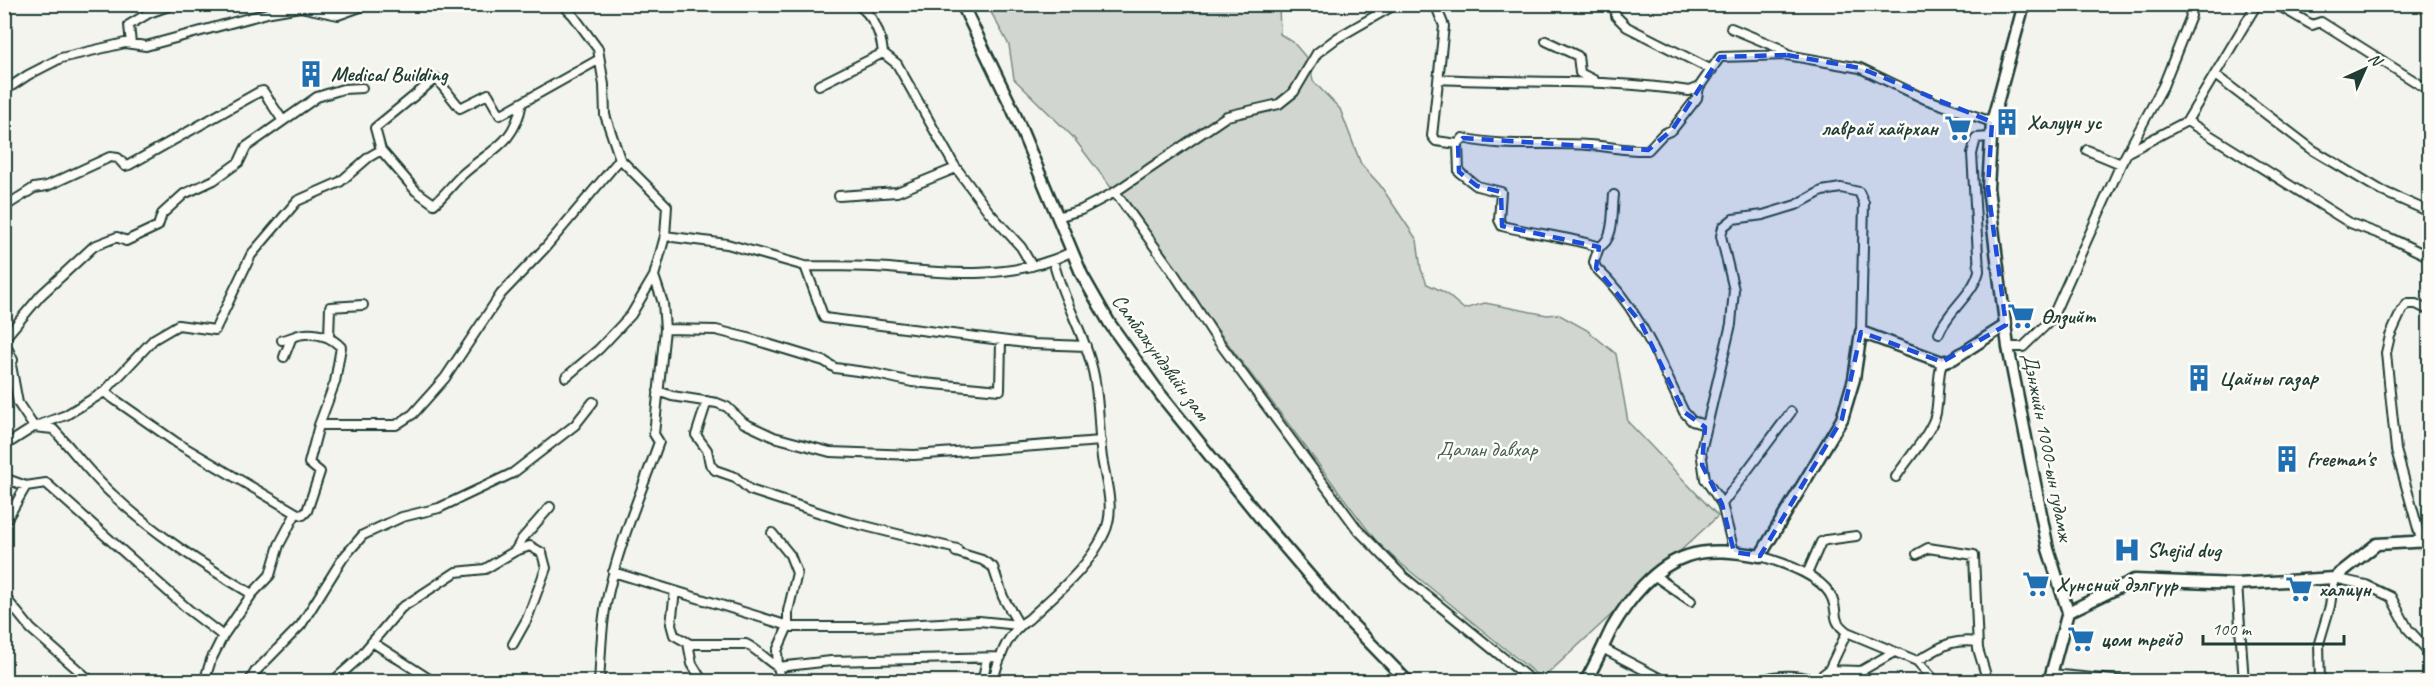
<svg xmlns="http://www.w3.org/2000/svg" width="2434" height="686" font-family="Caveat,sans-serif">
<rect width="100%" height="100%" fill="#f4f4ef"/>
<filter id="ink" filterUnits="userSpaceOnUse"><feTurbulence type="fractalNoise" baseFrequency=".0167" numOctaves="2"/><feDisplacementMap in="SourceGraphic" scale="12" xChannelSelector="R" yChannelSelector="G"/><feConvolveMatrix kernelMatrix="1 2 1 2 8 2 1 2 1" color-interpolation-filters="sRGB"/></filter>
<g filter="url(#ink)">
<!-- green -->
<path fill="#d1d6d1" stroke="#788a82" stroke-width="1.5" d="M 987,5 L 1279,5 L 1280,34 L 1293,42 L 1310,62 L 1313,81 L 1340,109 L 1361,164 L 1380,185 L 1417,240 L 1421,269 L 1427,284 L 1444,292 L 1464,309 L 1485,303 L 1547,315 L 1558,314 L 1587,330 L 1616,354 L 1628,422 L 1718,516 L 1542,679 L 1394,558 L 1376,541 L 1073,137 L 1014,79 L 1009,45 Z"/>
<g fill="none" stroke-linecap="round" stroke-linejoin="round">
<defs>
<path id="minor" d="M 562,4 L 573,15 L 598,49 L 604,85 L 605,115 L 620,159 L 667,206 L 665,236 L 654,276 L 663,303 L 665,329 L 654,434 L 659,442 C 640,495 617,548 606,604 C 601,629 601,656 599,682
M 857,4 C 874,16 881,34 883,53 L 897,64 L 954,165 L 989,212 L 1021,247 L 1032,266
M 1435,4 L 1444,26 L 1432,136 L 1436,141 L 1458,144 L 1459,172 L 1477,186 L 1501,192 L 1499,220 L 1502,226 C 1534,234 1567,236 1599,247
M 1615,4 L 1616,16 L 1627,27 L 1712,70
M 2269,4 L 2281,7 L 2312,25 L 2321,22 L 2430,91
M 1731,28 L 1779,48 L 1787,55
M 1546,41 L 1578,56 L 1580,73 L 1594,80
M 131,44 L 129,25 L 149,13 L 169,6
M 2215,75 L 2313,150 L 2382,191 L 2430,212
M 1439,79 C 1523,84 1606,78 1689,91 L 1699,87
M 819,85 L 883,53
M 4,91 L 28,75 L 61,58 L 125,43 L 146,46 L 271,12 L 300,7 L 338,15 L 369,4
M 2187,121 L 2257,4
M 1458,144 L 1463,138 C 1504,148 1546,142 1588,145 C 1608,146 1627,151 1648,150 L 1663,134 L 1672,130 L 1697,98 L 1699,87 L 1720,57 L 1787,55 L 1860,68 L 1925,99 L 1992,122
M 381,150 L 416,191 L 434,204 C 445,195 453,183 463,174 C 491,149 514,145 522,103
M 2087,150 L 2121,164
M 2128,152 L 2187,121 L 2350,223 L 2390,238 L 2430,257
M 1115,192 L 1227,116 L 1279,104 L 1294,92 L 1317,53 L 1337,38 L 1396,4
M 1614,195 C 1612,211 1615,240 1599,247 L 1594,262 L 1596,268 C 1639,307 1659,361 1684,412 L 1692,421 L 1705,425
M 839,196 L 897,192 L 956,168
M 4,207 L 34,188 L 47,186 L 110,157 L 118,158 L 125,166 L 129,165 L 259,92 L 263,91 L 283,121
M 1057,217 L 1081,210 L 1115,192 L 1173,272 L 1216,338 L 1358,530 L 1404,577 L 1533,682
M 665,236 L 727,244 L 805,266 L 824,318 L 1033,344 L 1086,346
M 805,266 C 833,266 861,266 889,268 C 949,274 1015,280 1071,252
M 665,329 L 716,330 L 748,338 L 824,361 L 835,368 L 872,373 L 912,382 L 1000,390 L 1001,340
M 1939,333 C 1948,310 1973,295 1979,271 L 1972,154 L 1976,138 L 1990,137
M 329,337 L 330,307 L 363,305
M 4,339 L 41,295 L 94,246 L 117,237 L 126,241 L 158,226 L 162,214 L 184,194 L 214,180 L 239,162 L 246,147 L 317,97 L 343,89 L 362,88
M 282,340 C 291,339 297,334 305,334 C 319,333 331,337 341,347 L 335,382 L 319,425
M 4,341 L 13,360 L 11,365 L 18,403 L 34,427 L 53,429 C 73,450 90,474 112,494 C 153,533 203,565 252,594 L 223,636 L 189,610 L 46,483 L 26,486 L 4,478
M 2008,347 L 2023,347 L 2051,320 L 2121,164 L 2163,86 L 2191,16 L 2188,4
M 284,357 L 291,339
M 566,377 L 599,349 L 631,315 L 654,276
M 658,391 L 672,396 L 717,403 L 727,407 L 744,423 L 774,437 L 830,452 L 914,455 L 1101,441
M 104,392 L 177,443 L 296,513 L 279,545 L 270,575 L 252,594
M 707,401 L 696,435 L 707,450 L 710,464 L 715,470 L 735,477 L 750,490 L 845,521 L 957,549 L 956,552 L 982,560 L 993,567 L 1003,597 L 1019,625
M 4,443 L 12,441 L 34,427 L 66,415 L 104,392 L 154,339 L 178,325 L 215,330 L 251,255 L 297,201 L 340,182 L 369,157 L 381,150 L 375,128 L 436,78 L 460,108 L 488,94 L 500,115 L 598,60
M 1896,477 C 1907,459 1932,433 1936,413 C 1939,396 1937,379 1942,362
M 1722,504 L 1791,412
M 296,513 L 303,515 L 307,511 L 320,472 L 309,463 L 319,425 L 396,425 L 413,414 L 445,378 L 501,294 L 545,248 L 620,159
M 4,524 L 26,486
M 772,533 L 790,555 L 797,573 L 788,611 L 788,626 L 777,651 L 778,667
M 2422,543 L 2396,450 L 2386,353 L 2390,336 L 2402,310 L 2407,304 L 2416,304 L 2430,311
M 515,551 L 522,539 L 550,507
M 1734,552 L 1722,504 L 1705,479 L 1701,451 L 1731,324 L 1734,290 L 1721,236 L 1723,227 L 1733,219 L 1763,215 L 1796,205 L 1822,191 L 1841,188 L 1859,192 L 1864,203 L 1861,332
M 1917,554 L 1928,548 L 1974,555 L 1978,649 L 1988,682
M 1760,556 C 1781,562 1823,576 1832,598 C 1839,614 1830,619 1847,632 L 1917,661 L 1936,682
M 613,572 L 792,627 L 863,627 L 979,621 L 1019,625
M 1807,574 L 1821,542 L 1826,540 L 1856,536
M 1655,576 L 1691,601
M 2237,584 L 2244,682
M 675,591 L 671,624 L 674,635 L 690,644 L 746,644 C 758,650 766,660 778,667
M 4,596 L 31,629 L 92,682
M 372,642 L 434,682
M 688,643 L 692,664 L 703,682
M 1604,649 L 1667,682
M 1917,661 C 1940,648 1950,638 1978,642
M 1829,670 L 1861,671 L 1894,652
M 2052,674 L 2133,682
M 204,682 L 211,660 L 223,636
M 249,682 L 255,672 L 301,625 L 343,558 L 363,535 L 402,517 L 439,508 L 513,473 L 575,425 L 593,402
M 332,682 L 357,660 L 401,608 L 415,599 L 456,572 L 485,569 L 515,551 L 530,546 L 542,553 L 546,568 L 527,619 L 513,644
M 782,682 L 778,667 L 831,661 L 1001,657
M 982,682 L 987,659
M 992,682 C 1000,658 1006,633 1029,619 C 1056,593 1087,570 1104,534 C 1116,510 1106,483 1102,458 C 1098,428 1100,397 1092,367 C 1083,330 1062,299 1053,260
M 1758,682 C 1777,673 1796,675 1816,680 L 1829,670 L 1847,632
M 2320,682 L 2319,643 L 2330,606 L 2334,578 L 2366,585 L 2391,597 L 2408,629 L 2430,653
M 2424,682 L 2430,675"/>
<path id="tertiary" d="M 962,4 L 1013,110 L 1082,275 L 1110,324 L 1160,394 L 1266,525 L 1344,616 L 1408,682
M 2068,612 L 2134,580 L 2237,584 L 2334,578 L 2377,544 L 2430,541
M 1585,682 C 1596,664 1603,646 1612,628 C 1628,600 1655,566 1687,556 C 1709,548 1737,552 1760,556 L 1842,419 L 1854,379 L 1861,332 L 1942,362 L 1953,359 L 2006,325"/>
<path id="secondary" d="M 2024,4 L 1992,122 L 1988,188 L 2008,347 L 2048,549 L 2068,612 L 2049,682"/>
</defs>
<!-- minor casing -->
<use href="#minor" stroke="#1f3d34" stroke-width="12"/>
<!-- tertiary casing -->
<use href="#tertiary" stroke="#1f3d34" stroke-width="15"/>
<!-- secondary casing -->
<use href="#secondary" stroke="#1f3d34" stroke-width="15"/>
<!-- minor -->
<use href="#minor" stroke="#fdfcf7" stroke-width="8"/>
<!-- tertiary -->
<use href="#tertiary" stroke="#fdfcf7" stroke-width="10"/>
<!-- secondary -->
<use href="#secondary" stroke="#fdfcf7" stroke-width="10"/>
</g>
</g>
<!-- marked area -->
<path fill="#1d4ed8" fill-opacity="0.2" stroke="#1d4ed8" stroke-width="4.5" stroke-dasharray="12 8" stroke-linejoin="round" d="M 1787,55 L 1860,68 L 1992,122 L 1988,188 L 2006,325 L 1942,362 L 1861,332 L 1842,419 L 1760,556 L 1734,552 L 1722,504 L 1702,465 L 1705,427 L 1684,412 L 1641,323 L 1596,268 L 1599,247 L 1502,226 L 1501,192 L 1477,186 L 1459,172 L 1458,144 L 1463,138 L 1648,150 L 1672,130 L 1720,57 Z"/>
<!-- icons -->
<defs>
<symbol id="building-bare" viewBox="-9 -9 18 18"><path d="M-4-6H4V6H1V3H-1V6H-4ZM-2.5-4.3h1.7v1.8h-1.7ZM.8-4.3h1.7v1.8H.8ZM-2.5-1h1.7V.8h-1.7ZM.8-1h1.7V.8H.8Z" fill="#1f6fb2" stroke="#fdfcf7" stroke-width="2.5" paint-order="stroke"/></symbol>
<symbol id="supermarket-bare" viewBox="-9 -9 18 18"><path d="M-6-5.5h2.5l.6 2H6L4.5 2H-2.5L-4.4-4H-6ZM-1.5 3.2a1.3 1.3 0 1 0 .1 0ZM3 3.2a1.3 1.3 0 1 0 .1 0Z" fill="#1f6fb2" stroke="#fdfcf7" stroke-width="2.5" paint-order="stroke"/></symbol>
<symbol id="hospital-bare" viewBox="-9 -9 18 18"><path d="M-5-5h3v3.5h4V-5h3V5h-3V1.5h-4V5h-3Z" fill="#1f6fb2" stroke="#fdfcf7" stroke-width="2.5" paint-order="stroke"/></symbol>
</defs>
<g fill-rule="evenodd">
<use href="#building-bare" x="292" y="55" width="38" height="38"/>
<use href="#building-bare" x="1988" y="103" width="38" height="38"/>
<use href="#supermarket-bare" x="1939" y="109" width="38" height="38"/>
<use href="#supermarket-bare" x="2002" y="297" width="38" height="38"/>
<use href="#building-bare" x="2180" y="359" width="38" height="38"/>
<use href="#building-bare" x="2268" y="440" width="38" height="38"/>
<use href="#hospital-bare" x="2108" y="531" width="38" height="38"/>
<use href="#supermarket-bare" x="2017" y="565" width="38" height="38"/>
<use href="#supermarket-bare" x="2280" y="570" width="38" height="38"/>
<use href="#supermarket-bare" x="2062" y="620" width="38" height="38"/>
</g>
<g text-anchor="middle" stroke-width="5" stroke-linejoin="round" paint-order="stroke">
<!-- poi labels -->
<g font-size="21" font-weight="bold" fill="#1f3d34" stroke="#fdfcf7" text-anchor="start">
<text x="331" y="81">Medical Building</text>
<text x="2027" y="129">Халуун ус</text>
<text x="1938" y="135" text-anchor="end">лаврай хайрхан</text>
<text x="2041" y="323">Өлзийт</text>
<text x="2219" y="385">Цайны газар</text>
<text x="2307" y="466">freeman's</text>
<text x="2147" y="557">Shejid dug</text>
<text x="2056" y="591">Хүнсний дэлгүүр</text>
<text x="2319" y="596">халиун</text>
<text x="2101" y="646">цом трейд</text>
</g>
<!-- street labels -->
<g font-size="21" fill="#1f3d34" stroke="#fdfcf7">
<text transform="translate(1161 357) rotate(54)" y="7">Самбалхүндэвийн зам</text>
<text transform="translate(2048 447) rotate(79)" y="7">Дэнжийн 1000-ын гудамж</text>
</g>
<!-- park labels -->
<g font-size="21" fill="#435c53" stroke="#fdfcf7">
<text x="1487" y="456">Далан давхар</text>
</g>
</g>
<!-- margin -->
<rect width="2434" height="686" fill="none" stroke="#fdfcf7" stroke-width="24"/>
<rect x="12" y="12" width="2410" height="662" fill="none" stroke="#1f3d34" stroke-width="2" filter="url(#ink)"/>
<!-- north arrow -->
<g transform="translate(2365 69) rotate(45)" stroke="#fdfcf7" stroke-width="4.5" paint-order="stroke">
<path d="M0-4.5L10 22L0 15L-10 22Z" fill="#1f3d34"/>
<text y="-9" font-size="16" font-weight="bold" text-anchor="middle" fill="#1f3d34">N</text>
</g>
<!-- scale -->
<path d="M2203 635v9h141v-9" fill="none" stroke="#1f3d34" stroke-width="3"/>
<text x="2212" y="635" font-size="18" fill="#1f3d34" stroke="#fdfcf7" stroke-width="4.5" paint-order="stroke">100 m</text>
</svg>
